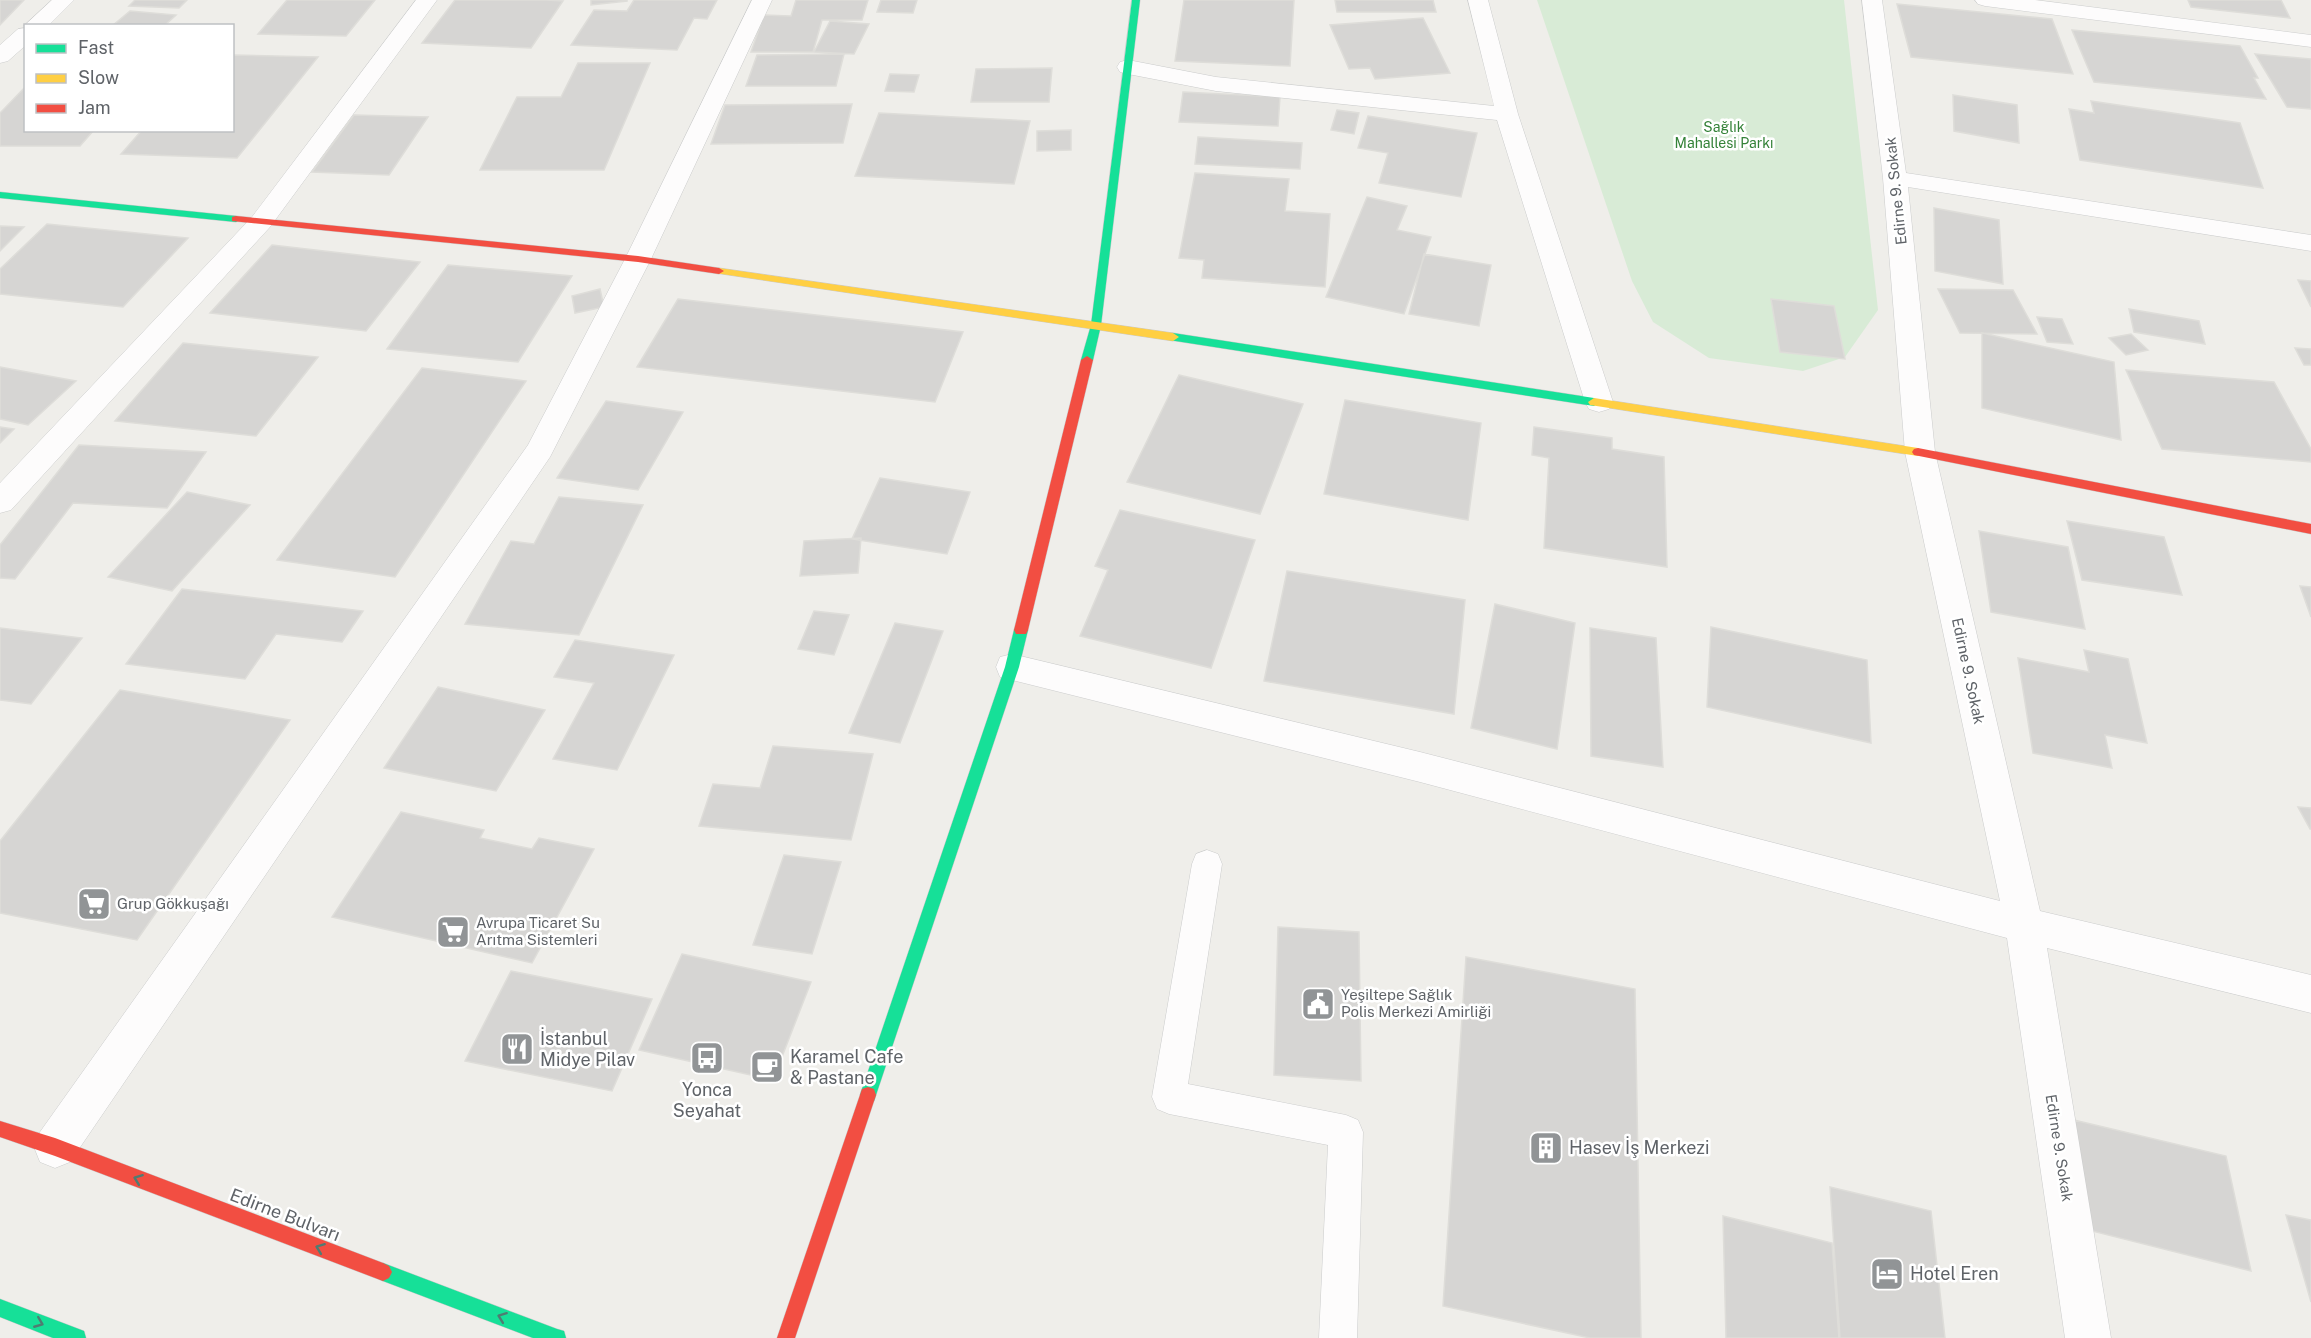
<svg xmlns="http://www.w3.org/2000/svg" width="2311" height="1338" font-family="'Public Sans',sans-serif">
<rect width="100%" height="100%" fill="#efeeea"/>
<!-- green -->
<path fill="#d8ebd6" d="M 1537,0 L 1844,0 L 1878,310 L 1845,357 L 1803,371 L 1709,358 L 1653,322 L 1632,281 Z"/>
<!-- building -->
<path fill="#d6d5d3" stroke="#deddd9" stroke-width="1.5" d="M 0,0 L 24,0 L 0,25 Z
M 135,0 L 187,0 L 179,8 L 129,6 Z
M 287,0 L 375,0 L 346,36 L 258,34 Z
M 455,0 L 547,0 L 563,1 L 531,48 L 422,43 Z
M 591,0 L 627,0 L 627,1 L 591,5 Z
M 634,0 L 717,0 L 707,19 L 694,18 L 677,50 L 571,45 L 594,10 L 627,11 Z
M 796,0 L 868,0 L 862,20 L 822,20 L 813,52 L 751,52 L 764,15 L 791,16 Z
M 881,0 L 917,0 L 913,13 L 877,12 Z
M 1184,0 L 1294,0 L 1290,66 L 1175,61 Z
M 1335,0 L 1433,0 L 1436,12 L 1337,12 Z
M 2188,0 L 2281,0 L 2290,18 L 2191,7 Z
M 1897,4 L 2052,19 L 2073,74 L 1911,57 Z
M 130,11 L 176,15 L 164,26 L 112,26 Z
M 1423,18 L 1450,73 L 1375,79 L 1370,68 L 1349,69 L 1330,25 Z
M 830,21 L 869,24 L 854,54 L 814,52 Z
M 2072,30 L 2240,46 L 2258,78 L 2254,78 L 2266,99 L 2094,82 Z
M 844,54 L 836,86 L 746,86 L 757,55 Z
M 2255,54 L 2311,59 L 2311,109 L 2287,107 Z
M 232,55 L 318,57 L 237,158 L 121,154 L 142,130 L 232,130 Z
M 578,63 L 650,63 L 604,170 L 480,170 L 517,97 L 561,97 Z
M 1052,68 L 1049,102 L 971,102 L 976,69 Z
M 890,74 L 919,75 L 914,92 L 885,91 Z
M 26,86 L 26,130 L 94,130 L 80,146 L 0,146 L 0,113 Z
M 1183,92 L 1280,97 L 1278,126 L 1179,122 Z
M 1953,95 L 2017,105 L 2019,143 L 1954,131 Z
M 2091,101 L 2240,123 L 2263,188 L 2080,160 L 2069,109 L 2094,113 Z
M 852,104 L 843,143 L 711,144 L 725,105 Z
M 1337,110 L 1359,113 L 1354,134 L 1331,130 Z
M 879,113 L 1030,121 L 1014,184 L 855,176 Z
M 354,115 L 428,117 L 389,175 L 312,172 Z
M 1368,116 L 1477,133 L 1461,197 L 1379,183 L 1388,153 L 1358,148 Z
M 1071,130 L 1071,150 L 1037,151 L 1037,131 Z
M 1198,137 L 1302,143 L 1300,169 L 1195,164 Z
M 1195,173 L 1289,179 L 1285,211 L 1330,214 L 1325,287 L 1202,278 L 1204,260 L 1179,258 Z
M 1367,197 L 1407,206 L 1397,230 L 1431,237 L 1404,314 L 1326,297 Z
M 1934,208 L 1999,220 L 2003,284 L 1935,271 Z
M 47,224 L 188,238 L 123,307 L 0,294 L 0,269 Z
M 0,226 L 24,227 L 0,251 Z
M 272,245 L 420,262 L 366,331 L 210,313 Z
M 1424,254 L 1491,265 L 1479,326 L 1409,314 Z
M 448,265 L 572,276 L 518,362 L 387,349 Z
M 2298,280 L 2311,281 L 2311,307 Z
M 600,289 L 604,307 L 575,313 L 572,296 Z
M 1938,289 L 2013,290 L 2037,334 L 1960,333 Z
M 678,299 L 963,332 L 935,402 L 637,367 Z
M 1771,299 L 1834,306 L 1845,359 L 1780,352 Z
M 2129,309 L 2199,321 L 2205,344 L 2134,332 Z
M 2037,317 L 2062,319 L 2073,344 L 2047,342 Z
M 1982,333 L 2114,362 L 2121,440 L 1982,408 Z
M 2131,334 L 2148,350 L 2126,355 L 2109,338 Z
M 183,343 L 318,357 L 256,436 L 115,421 Z
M 2295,348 L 2311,349 L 2311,365 L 2304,365 Z
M 0,367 L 76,381 L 28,425 L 0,419 Z
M 422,368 L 526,381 L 395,577 L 277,560 Z
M 2126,370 L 2274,382 L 2311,449 L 2311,462 L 2162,449 Z
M 1179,375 L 1303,404 L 1260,514 L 1127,482 Z
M 1345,400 L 1481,423 L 1468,520 L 1324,494 Z
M 606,401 L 683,412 L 638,490 L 557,478 Z
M 0,427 L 14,429 L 0,443 Z
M 1534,427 L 1612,438 L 1612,449 L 1664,457 L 1667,567 L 1544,548 L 1549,458 L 1532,455 Z
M 79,445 L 206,452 L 167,508 L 73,503 L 15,579 L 0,578 L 0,545 Z
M 880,478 L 970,492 L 947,554 L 852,539 Z
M 187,492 L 250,505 L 172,591 L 108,577 Z
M 559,497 L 643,505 L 579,635 L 465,624 L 511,541 L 534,544 Z
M 1120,510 L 1255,540 L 1211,668 L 1080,636 L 1108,570 L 1095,566 Z
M 2067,521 L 2164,537 L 2182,595 L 2082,580 Z
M 1979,531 L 2068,547 L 2085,629 L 1991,612 Z
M 861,538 L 858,573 L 800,576 L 804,541 Z
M 1287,571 L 1465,600 L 1454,714 L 1264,681 Z
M 2300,586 L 2311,587 L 2311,617 Z
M 182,589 L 363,611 L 342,642 L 276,634 L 245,679 L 126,664 Z
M 1495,604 L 1575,623 L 1557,749 L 1471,728 Z
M 814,611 L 849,615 L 834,655 L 798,649 Z
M 895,623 L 943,631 L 900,743 L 849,733 Z
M 1711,627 L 1867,660 L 1871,743 L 1707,707 Z
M 0,628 L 82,638 L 31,704 L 0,700 Z
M 1590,628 L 1656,638 L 1663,767 L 1591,756 Z
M 575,640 L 674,655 L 617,770 L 553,759 L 594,683 L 554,677 Z
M 2084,650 L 2128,659 L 2147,743 L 2105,735 L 2112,768 L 2033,753 L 2018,658 L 2089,672 Z
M 438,687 L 545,710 L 496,791 L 384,768 Z
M 120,690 L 290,720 L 137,940 L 0,913 L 0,841 Z
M 773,746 L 873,754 L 851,840 L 699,826 L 713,784 L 760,788 Z
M 2298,807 L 2311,808 L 2311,829 L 2310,829 Z
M 401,812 L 484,830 L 480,838 L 532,849 L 539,838 L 594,849 L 532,963 L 332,917 Z
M 784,855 L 841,862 L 812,954 L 753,945 Z
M 1278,927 L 1359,932 L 1361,1081 L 1274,1075 Z
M 682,954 L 811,982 L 773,1080 L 639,1050 Z
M 1466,957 L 1635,989 L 1641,1338 L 1590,1338 L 1443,1306 Z
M 511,971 L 652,999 L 612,1091 L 465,1061 Z
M 2074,1120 L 2226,1156 L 2251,1271 L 2092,1231 Z
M 1830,1187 L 1931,1211 L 1945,1338 L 1840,1338 Z
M 2286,1215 L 2311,1220 L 2311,1302 Z
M 1723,1216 L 1832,1243 L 1839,1338 L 1726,1338 Z"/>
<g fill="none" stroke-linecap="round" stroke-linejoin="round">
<defs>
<path id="lane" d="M 1207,850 L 1218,854 L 1222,864 L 1188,1084 L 1346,1115 L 1358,1120 L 1363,1132 L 1357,1338 L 1319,1338 L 1328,1145 L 1169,1114 L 1157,1109 L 1152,1097 L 1192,864 L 1196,854 Z"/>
<path id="street" d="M 52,0 L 74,0 L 48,26 L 26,26 L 26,28 L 24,26 Z
M 416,0 L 437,0 L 270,227 L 11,510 L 0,513 L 0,483 L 252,217 Z
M 752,0 L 772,0 L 651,259 L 550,457 L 70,1162 L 55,1168 L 40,1162 L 34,1147 L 40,1132 L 528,445 L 625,259 Z
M 1468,0 L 1488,0 L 1518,114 L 1613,402 L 1609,409 L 1599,412 L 1589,409 L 1585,402 L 1497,120 L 1216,91 L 1128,74 L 1120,72 L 1117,67 L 1120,62 L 1128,60 L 1216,77 L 1494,106 Z
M 1862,0 L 1882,0 L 1906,173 L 2311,235 L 2311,251 L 1908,187 L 1935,452 L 2040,911 L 2311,975 L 2311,1013 L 2047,948 L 2111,1338 L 2065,1338 L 2007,938 L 1420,782 L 1000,677 L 996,667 L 1000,657 L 1012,654 L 1420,752 L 2000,901 L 1905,452 L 1883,178 Z
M 1975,0 L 2035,0 L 2311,35 L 2311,47 L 1985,6 L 1978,4 Z
M 26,28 L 26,45 L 8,61 L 0,63 L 0,45 L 18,29 Z"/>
<path id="fast" d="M 1132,0 L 1140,0 L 1101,325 L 1093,360 L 1087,364 L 1081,360 L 1091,325 Z
M 0,192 L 236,216 L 241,219 L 236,222 L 0,198 Z
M 1173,333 L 1594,398 L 1600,402 L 1594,406 L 1169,340 L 1169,334 Z
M 1021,625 L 1026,626 L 1028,630 L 1019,667 L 876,1095 L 874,1101 L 868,1103 L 862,1101 L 860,1095 L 1005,667 L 1014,630 L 1016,626 Z
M 383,1263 L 557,1329 L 564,1331 L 566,1338 L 533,1338 L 383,1281 L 377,1278 L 374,1272 L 377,1266 Z
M 0,1299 L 84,1331 L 86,1338 L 53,1338 L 0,1317 Z"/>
<path id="slow" d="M 719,268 L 1173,333 L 1179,337 L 1173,341 L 715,273 L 714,271 Z
M 1594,398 L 1918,448 L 1924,452 L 1918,456 L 1590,405 L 1588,402 Z"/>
<path id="jam" d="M 236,216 L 638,256 L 719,268 L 724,271 L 719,274 L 638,262 L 232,221 L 232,217 Z
M 1087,356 L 1093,360 L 1028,630 L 1026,634 L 1016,634 L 1014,630 L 1081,360 Z
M 1918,448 L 2311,524 L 2311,534 L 1914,455 L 1912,452 L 1914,449 Z
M 868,1087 L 874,1089 L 876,1095 L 795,1338 L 777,1338 L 860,1095 L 862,1089 Z
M 0,1121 L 55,1138 L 383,1263 L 389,1266 L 392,1272 L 389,1278 L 383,1281 L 55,1156 L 0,1137 Z"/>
</defs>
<!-- lane casing -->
<use href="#lane" stroke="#cbcccc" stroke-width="1"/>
<!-- street casing -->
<use href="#street" stroke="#cbcccc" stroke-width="1"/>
<!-- fast casing -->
<use href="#fast" stroke="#cacacb" stroke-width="1"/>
<!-- slow casing -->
<use href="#slow" stroke="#cacacb" stroke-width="1"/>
<!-- jam casing -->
<use href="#jam" stroke="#cacacb" stroke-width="1"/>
<!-- lane -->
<use href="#lane" fill="#fdfcfc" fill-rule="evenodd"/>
<!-- street -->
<use href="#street" fill="#fdfcfc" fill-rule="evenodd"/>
<!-- fast -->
<use href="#fast" fill="#16e098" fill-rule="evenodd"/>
<!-- slow -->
<use href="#slow" fill="#ffcf43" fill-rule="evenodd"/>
<!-- jam -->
<use href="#jam" fill="#f24e42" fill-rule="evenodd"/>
</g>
<!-- one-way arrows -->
<defs><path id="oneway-chevron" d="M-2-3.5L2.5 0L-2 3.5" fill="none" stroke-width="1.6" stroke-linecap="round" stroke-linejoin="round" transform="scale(1.5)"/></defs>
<g stroke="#507c72">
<use href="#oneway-chevron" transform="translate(138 1179) rotate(-159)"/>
<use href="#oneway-chevron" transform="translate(320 1248) rotate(-159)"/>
<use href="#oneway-chevron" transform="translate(502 1317) rotate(-159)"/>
<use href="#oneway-chevron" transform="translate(39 1323) rotate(22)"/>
</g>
<!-- icons -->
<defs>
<symbol id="supermarket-square" viewBox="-11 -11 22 22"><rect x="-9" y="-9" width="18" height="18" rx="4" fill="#919496" stroke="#fff"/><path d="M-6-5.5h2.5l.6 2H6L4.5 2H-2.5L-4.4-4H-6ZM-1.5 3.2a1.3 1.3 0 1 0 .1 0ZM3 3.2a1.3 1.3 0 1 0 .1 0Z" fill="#fff"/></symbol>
<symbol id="civic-square" viewBox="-11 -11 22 22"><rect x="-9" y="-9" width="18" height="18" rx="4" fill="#919496" stroke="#fff"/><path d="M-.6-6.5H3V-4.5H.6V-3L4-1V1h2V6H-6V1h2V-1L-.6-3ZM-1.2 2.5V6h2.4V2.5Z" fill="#fff"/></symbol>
<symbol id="restaurant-square" viewBox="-11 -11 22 22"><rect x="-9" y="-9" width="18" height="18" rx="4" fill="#919496" stroke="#fff"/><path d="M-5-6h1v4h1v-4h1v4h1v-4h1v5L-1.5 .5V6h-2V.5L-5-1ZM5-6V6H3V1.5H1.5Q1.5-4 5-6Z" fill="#fff"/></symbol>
<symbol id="bus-square" viewBox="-11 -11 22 22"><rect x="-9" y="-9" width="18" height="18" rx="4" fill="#919496" stroke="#fff"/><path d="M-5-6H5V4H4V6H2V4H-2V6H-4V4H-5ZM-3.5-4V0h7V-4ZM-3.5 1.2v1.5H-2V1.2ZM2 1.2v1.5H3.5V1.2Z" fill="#fff"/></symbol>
<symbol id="cafe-square" viewBox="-11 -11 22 22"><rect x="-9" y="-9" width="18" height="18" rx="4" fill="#919496" stroke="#fff"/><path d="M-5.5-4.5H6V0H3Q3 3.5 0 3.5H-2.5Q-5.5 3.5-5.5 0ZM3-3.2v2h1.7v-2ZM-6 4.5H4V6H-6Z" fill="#fff"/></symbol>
<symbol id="building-square" viewBox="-11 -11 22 22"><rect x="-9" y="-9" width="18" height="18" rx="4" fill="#919496" stroke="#fff"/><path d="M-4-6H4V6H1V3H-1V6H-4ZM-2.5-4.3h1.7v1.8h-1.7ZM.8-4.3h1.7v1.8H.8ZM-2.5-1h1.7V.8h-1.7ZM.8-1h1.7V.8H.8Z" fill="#fff"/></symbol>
<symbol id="hotel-square" viewBox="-11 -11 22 22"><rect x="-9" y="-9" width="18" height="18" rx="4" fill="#919496" stroke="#fff"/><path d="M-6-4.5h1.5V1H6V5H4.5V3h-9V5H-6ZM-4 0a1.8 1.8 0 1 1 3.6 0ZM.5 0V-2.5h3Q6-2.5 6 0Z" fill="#fff"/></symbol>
</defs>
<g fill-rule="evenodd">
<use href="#supermarket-square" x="75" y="885" width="38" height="38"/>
<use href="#supermarket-square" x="434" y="913" width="38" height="38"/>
<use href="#civic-square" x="1299" y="985" width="38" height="38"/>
<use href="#restaurant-square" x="498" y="1030" width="38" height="38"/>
<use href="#bus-square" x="688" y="1039" width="38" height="38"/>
<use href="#cafe-square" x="748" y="1048" width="38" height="38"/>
<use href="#building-square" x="1527" y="1129" width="38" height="38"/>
<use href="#hotel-square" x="1868" y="1255" width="38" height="38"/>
</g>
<g text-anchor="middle" stroke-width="5" stroke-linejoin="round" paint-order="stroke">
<!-- far-park labels -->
<g font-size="14" fill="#348238" stroke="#fff">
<text x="1724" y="132">Sağlık<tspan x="1724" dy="16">Mahallesi Parkı</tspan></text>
</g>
<!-- street labels -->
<g font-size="15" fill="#5f6368" stroke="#fff">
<text transform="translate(1896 191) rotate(-96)" y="5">Edirne 9. Sokak</text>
<text transform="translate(1968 671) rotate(78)" y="5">Edirne 9. Sokak</text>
<text transform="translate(2059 1148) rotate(81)" y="5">Edirne 9. Sokak</text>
</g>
<!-- poi labels -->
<g font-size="15" fill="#5f6368" stroke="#fff" text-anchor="start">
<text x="117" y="909">Grup Gökkuşağı</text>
<text x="476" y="928">Avrupa Ticaret Su<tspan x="476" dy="17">Arıtma Sistemleri</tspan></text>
<text x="1341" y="1000">Yeşiltepe Sağlık<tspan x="1341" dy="17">Polis Merkezi Amirliği</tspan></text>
</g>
<!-- near-poi labels -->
<g font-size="18" fill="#5f6368" stroke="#fff" text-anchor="start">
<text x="540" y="1045">İstanbul<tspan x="540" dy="21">Midye Pilav</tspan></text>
<text x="790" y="1063">Karamel Cafe<tspan x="790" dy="21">&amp; Pastane</tspan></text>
<text x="707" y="1096" text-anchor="middle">Yonca<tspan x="707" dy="21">Seyahat</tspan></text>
<text x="1569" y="1154">Hasev İş Merkezi</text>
<text x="1910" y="1280">Hotel Eren</text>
</g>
<!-- near-street labels -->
<g font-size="18" fill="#5f6368" stroke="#fff">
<text transform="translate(285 1215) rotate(21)" y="6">Edirne Bulvarı</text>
</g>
</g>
<!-- legend -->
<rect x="24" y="24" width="210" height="108" fill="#ffffff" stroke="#bfc1c3" stroke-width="1.5"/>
<rect x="36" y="44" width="30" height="9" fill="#16e098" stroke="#bfc1c3" stroke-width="1.5"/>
<text x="78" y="54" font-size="18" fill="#5f6368">Fast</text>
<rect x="36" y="74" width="30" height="9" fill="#ffcf43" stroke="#bfc1c3" stroke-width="1.5"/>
<text x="78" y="84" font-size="18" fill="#5f6368">Slow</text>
<rect x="36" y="104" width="30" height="9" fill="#f24e42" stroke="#bfc1c3" stroke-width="1.5"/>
<text x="78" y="114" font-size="18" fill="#5f6368">Jam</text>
</svg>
